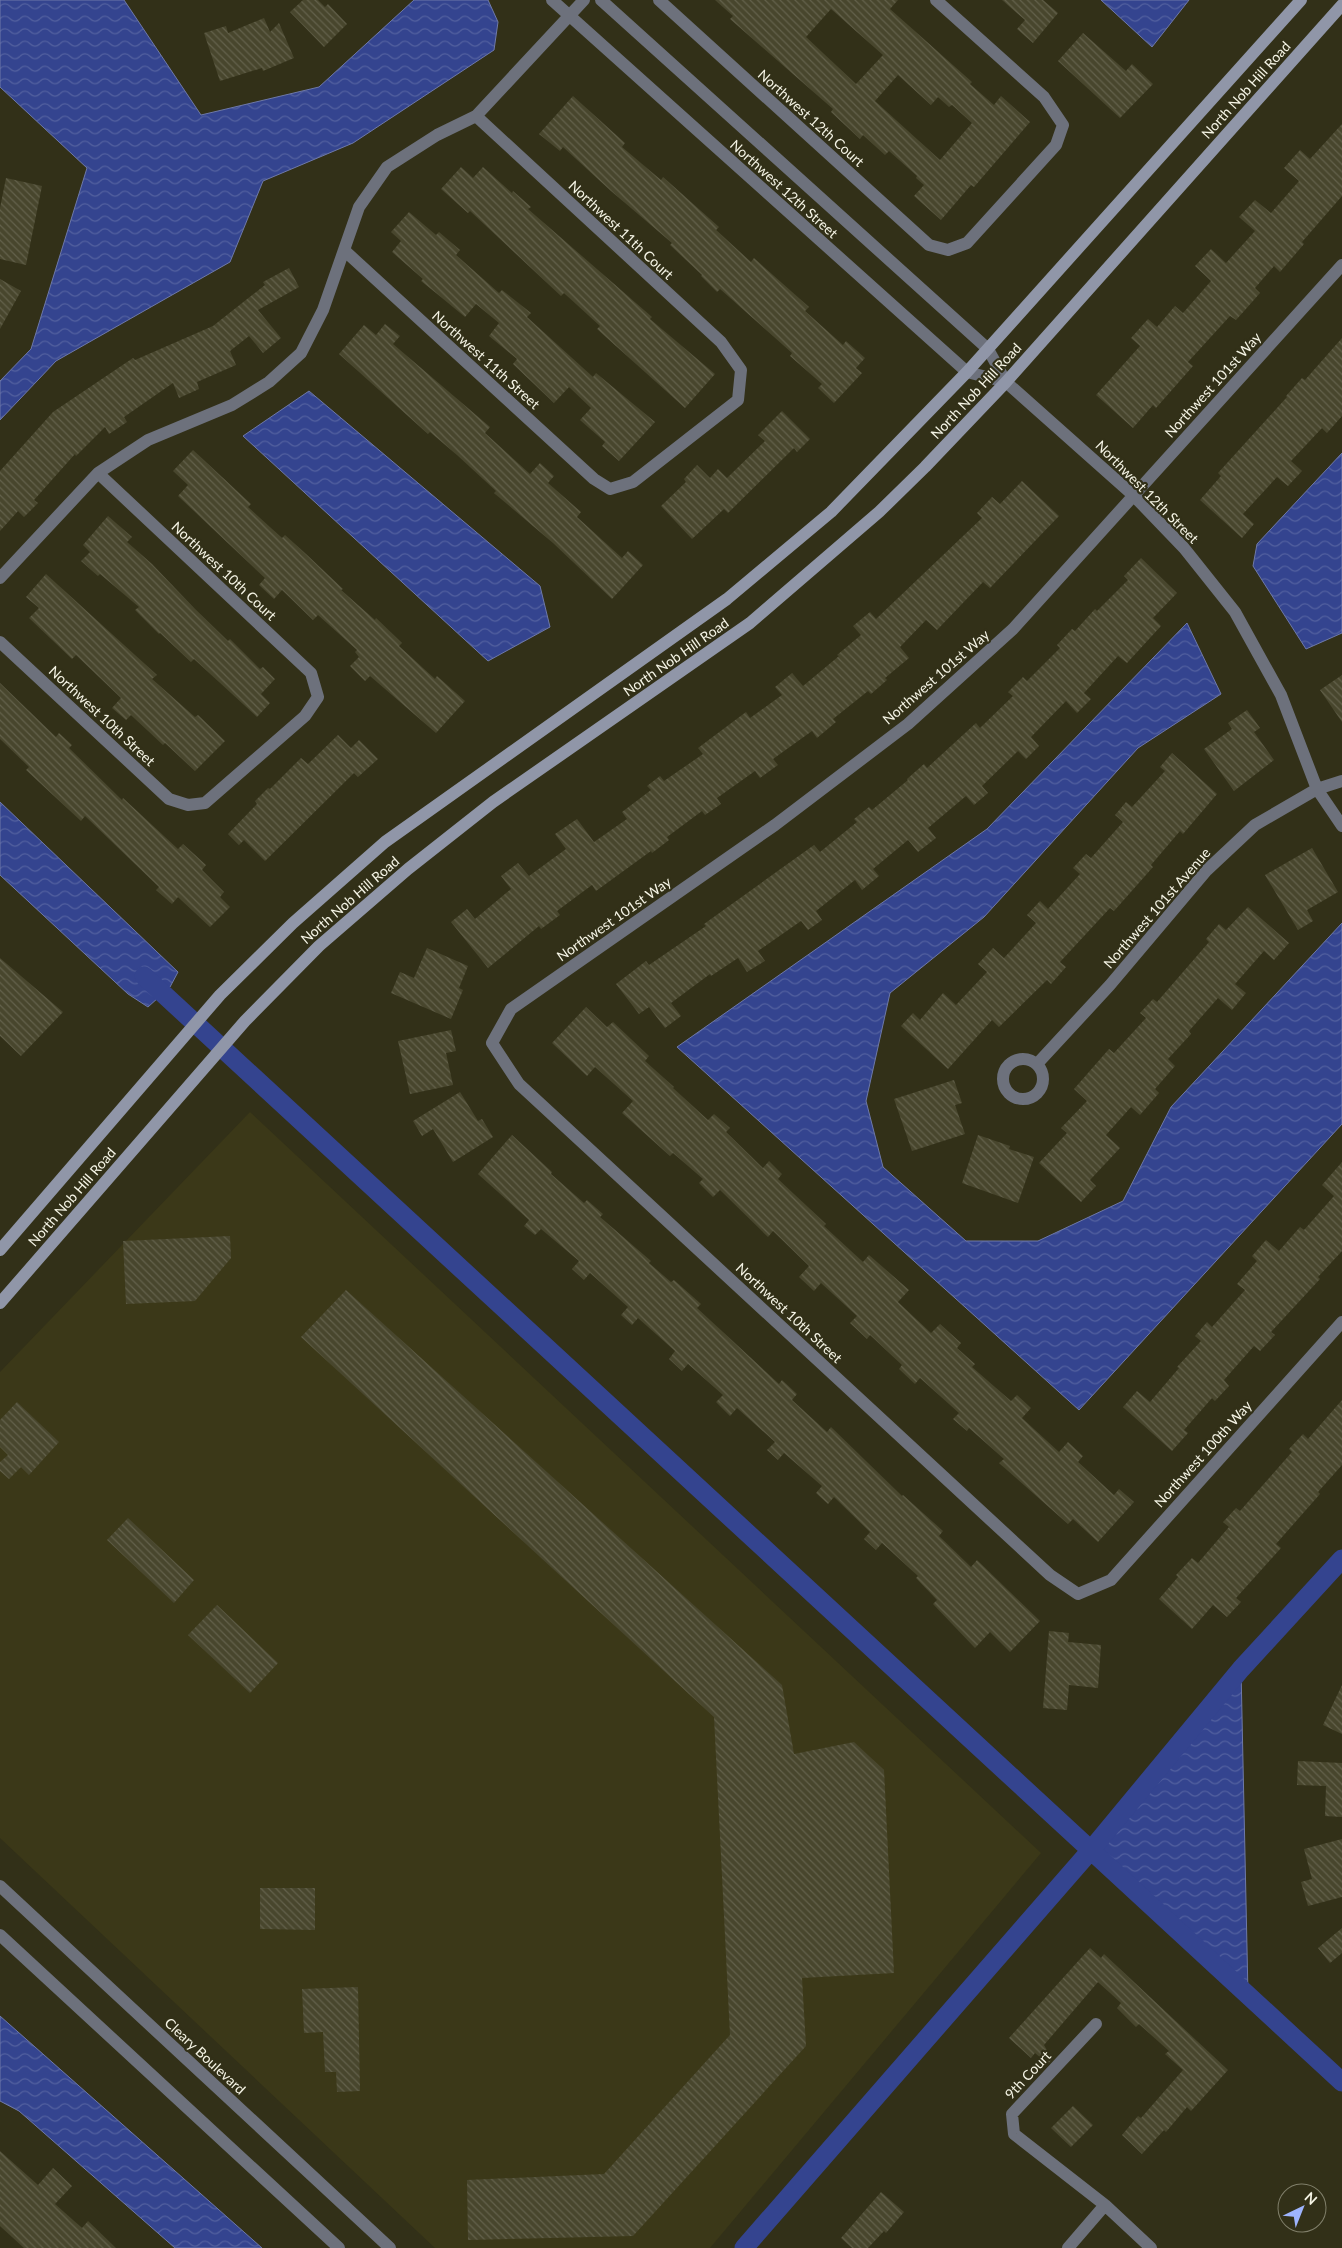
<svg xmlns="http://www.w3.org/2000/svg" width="1342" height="2248" font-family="Lato,sans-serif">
<defs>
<pattern id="water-waves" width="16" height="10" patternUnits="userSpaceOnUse" patternTransform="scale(1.25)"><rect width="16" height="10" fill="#34448f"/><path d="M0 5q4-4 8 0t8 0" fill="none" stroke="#52609f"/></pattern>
<pattern id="building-back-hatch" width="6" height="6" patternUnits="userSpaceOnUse" patternTransform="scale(1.25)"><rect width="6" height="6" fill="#48462d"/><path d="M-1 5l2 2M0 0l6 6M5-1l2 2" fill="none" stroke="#63614b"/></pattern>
</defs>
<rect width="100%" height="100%" fill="#323018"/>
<!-- built -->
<path fill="#3b3818" d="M 250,1112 L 1041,1853 L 710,2248 L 435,2248 L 0,1838 L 0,1372 Z"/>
<!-- water -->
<path fill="url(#water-waves)" stroke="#6e79a9" d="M 0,0 L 124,0 L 201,115 L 319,87 L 414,0 L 488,0 L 498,22 L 494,50 L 353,143 L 263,181 L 230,262 L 56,361 L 0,420 L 0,381 L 31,349 L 87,168 L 0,87 Z
M 1101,0 L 1189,0 L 1152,47 Z
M 309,391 L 540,586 L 550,627 L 488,661 L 243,436 Z
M 1342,453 L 1342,633 L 1306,649 L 1253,566 L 1257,544 Z
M 1187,623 L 1221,694 L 1138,748 L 984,917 L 890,993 L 866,1101 L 883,1167 L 966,1241 L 1038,1241 L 1123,1201 L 1171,1107 L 1342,923 L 1342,1124 L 1079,1410 L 677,1047 L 987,829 Z
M 0,802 L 178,972 L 170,987 L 148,1007 L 128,994 L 0,875 Z
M 1241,1669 L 1248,1995 L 1091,1850 Z
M 0,2016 L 262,2248 L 175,2248 L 19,2111 L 0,2101 Z"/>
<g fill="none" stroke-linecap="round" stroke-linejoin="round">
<!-- canal -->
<path stroke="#34448f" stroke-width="19" d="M 144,976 L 1342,2082
M 744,2248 L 1091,1850 L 1241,1669 L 1342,1559"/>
</g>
<!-- building -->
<path fill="url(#building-back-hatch)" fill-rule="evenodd" d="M 303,0 L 318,0 L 325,7 L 328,4 L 347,24 L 324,47 L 290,12 Z
M 715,0 L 898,0 L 890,9 L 972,82 L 970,84 L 994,105 L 1001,96 L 1030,122 L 974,187 L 971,185 L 941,220 L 914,196 L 924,185 L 916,178 L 917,176 L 889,151 L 885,155 L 863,135 L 860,139 L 831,112 L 833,109 L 730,19 L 733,16 ZM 831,9 L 883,55 L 856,84 L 806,37 ZM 898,75 L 931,105 L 938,97 L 949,107 L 952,105 L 972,123 L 940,160 L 875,101 Z
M 1002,0 L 1043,0 L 1058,13 L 1033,43 L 1017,29 L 1025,20 Z
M 264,18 L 270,32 L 279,23 L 294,58 L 263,71 L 262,68 L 220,81 L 204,33 L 226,26 L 228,33 Z
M 1083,33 L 1126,71 L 1132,64 L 1153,84 L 1120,118 L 1058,61 Z
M 573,96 L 625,143 L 622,147 L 661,180 L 663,177 L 719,227 L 716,230 L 751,262 L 754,258 L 809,307 L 805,311 L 843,345 L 846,341 L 865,358 L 856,368 L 862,373 L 834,403 L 818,388 L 822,384 L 790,356 L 792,353 L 720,289 L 717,292 L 701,276 L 702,275 L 670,245 L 672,243 L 611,191 L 563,147 L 560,151 L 539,134 Z
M 1342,124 L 1342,196 L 1302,242 L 1304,244 L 1280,272 L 1274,266 L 1255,288 L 1260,293 L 1245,310 L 1236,320 L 1230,316 L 1188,362 L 1193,366 L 1156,408 L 1153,405 L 1133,428 L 1096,395 L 1140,346 L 1131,338 L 1148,319 L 1157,327 L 1175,306 L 1183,313 L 1211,281 L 1195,266 L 1211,249 L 1226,263 L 1255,231 L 1239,217 L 1255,200 L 1271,213 L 1299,181 L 1284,168 L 1300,150 L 1310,159 Z
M 461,167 L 473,178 L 483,167 L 512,193 L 513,191 L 531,207 L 528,209 L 652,317 L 650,319 L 715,374 L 685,408 L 597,329 L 600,326 L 564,293 L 561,296 L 470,211 L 468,213 L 441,189 Z
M 6,178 L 42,186 L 26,265 L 0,259 L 0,208 Z
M 409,212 L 436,235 L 439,232 L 460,250 L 456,255 L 499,293 L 502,290 L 531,313 L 527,317 L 593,377 L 596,373 L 655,422 L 619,461 L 602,446 L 605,442 L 580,420 L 591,408 L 569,387 L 554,403 L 513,364 L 517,359 L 489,336 L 499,323 L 476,304 L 465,317 L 436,293 L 421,281 L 423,279 L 392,252 L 401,241 L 391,232 Z
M 289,268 L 299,287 L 258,310 L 281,338 L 263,353 L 249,336 L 230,351 L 236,365 L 197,382 L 199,389 L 179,398 L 173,383 L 124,417 L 127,422 L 109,434 L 105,427 L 76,456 L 75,454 L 34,500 L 38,503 L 24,517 L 18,511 L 0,531 L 0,471 L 53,412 L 133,358 L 135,360 L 213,326 L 265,285 L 263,282 Z
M 0,279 L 21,291 L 0,329 Z
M 385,324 L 400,336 L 393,344 L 490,427 L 485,433 L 530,474 L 540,463 L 554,476 L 548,483 L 581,512 L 577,517 L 622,558 L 628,551 L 643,565 L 612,599 L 553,543 L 494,493 L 496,491 L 457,455 L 430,432 L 428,434 L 339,354 L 364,325 L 376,335 Z
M 1342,338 L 1342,416 L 1327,433 L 1322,428 L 1291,461 L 1302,471 L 1288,486 L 1277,477 L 1243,514 L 1254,524 L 1242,538 L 1200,500 L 1221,476 L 1218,473 L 1287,397 L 1286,396 L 1302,378 L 1305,380 Z
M 782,411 L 810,439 L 797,452 L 794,448 L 728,513 L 724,509 L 692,539 L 661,506 L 686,482 L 684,479 L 697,465 L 710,478 L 718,469 L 727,478 L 765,441 L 758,435 Z
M 193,450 L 251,504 L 248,507 L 282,538 L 285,535 L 306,554 L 343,589 L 341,590 L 375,620 L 376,618 L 402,643 L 399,646 L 435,679 L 437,676 L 465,701 L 436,733 L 370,676 L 365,681 L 350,666 L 359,657 L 355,652 L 357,650 L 318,615 L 313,620 L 282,590 L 274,599 L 259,585 L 265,578 L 178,496 L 188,485 L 173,471 Z
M 1022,481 L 1059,516 L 990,588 L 983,582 L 937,630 L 926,620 L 900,647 L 909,658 L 885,678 L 887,680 L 871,694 L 868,691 L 833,719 L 836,722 L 817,738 L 812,731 L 773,759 L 778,765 L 760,778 L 755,771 L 717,798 L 721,804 L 705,815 L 702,811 L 667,837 L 669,840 L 652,853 L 651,851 L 596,891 L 592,885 L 557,911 L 560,915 L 541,929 L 539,926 L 488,968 L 451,922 L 467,909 L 475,919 L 511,889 L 501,876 L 518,863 L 529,876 L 566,849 L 555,834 L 577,819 L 594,842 L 627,819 L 622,812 L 651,790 L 647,786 L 660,776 L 664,781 L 703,754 L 698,748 L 746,712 L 750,718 L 782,695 L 775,687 L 792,673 L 803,686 L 839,656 L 837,655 L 861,635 L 853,626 L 870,612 L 876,619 L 982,518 L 977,513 L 992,497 L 1000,504 Z
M 108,516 L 132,537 L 127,542 L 152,564 L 195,609 L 228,641 L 230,639 L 260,669 L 263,667 L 275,679 L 261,694 L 270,703 L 257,717 L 194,659 L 191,662 L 160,633 L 159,634 L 135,610 L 139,607 L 100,574 L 98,576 L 81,561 L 90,552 L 83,545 Z
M 1141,558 L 1177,593 L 1153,618 L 1161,626 L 1127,663 L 1118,656 L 1084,693 L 1091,699 L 1077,713 L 1066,701 L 1031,737 L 1039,746 L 1026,759 L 1018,751 L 982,786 L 988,793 L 974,805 L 966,796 L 928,828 L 936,838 L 918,852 L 908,840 L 873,869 L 879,876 L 862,890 L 855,880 L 816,911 L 822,920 L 808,930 L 801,921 L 758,951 L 765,961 L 747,972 L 738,958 L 711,976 L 710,974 L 671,1003 L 681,1016 L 665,1028 L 649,1007 L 639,1014 L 616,984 L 646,961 L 649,965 L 706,926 L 704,924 L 814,845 L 820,852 L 857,822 L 854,819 L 869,807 L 872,810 L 908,780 L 907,779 L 924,764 L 927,768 L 976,723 L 980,728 L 1013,696 L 1008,692 L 1023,677 L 1027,681 L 1060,648 L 1057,645 L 1072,629 L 1075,631 L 1095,609 L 1097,611 L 1128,580 L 1124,576 Z
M 46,574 L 157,675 L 152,679 L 195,717 L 198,715 L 225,741 L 195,771 L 165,743 L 163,745 L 131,715 L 126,720 L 112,708 L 121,698 L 76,655 L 72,659 L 29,618 L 39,608 L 26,597 Z
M 1342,675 L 1342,722 L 1320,690 Z
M 0,683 L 56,737 L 59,733 L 72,745 L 69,748 L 122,800 L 123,798 L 178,849 L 183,844 L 206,865 L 202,870 L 224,892 L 220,897 L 230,907 L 210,927 L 178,897 L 172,904 L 156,890 L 159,887 L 85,816 L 81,821 L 26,770 L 29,767 L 0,739 Z
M 1247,710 L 1260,728 L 1254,732 L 1274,760 L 1234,791 L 1204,749 L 1232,729 L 1228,723 Z
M 338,735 L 351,748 L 359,740 L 378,759 L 358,777 L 354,773 L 265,861 L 244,840 L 239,845 L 228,834 L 257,804 L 255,801 L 268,788 L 270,789 L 301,758 L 308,764 Z
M 1172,753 L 1217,794 L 1183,834 L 1180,831 L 1151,865 L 1153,867 L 1114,911 L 1110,908 L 1060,962 L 1066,967 L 1051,984 L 1047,980 L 999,1027 L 992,1020 L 948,1069 L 901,1026 L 913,1013 L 920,1020 L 943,993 L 956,1005 L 987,972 L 978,964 L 993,948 L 1004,958 L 1036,923 L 1027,915 L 1040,901 L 1048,909 L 1080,874 L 1073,868 L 1086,854 L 1091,858 L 1123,822 L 1115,815 L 1126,802 L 1132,807 L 1165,771 L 1160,767 Z
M 1312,848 L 1338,892 L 1307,910 L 1313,921 L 1298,930 L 1265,875 Z
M 1248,907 L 1289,943 L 1274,960 L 1264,951 L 1235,984 L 1246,993 L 1232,1010 L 1218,998 L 1189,1031 L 1191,1034 L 1168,1059 L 1175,1066 L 1155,1089 L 1159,1093 L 1140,1115 L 1131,1107 L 1106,1135 L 1120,1148 L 1090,1180 L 1096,1186 L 1081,1202 L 1039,1163 L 1067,1133 L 1061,1128 L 1087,1101 L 1074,1089 L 1109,1049 L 1114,1053 L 1146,1018 L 1140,1013 L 1153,999 L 1157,1002 L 1209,942 L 1206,939 L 1219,924 L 1226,930 Z
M 427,948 L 468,966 L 459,988 L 463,990 L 451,1019 L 391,993 L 400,972 L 414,978 Z
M 0,958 L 63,1012 L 21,1056 L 0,1036 Z
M 586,1007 L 607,1027 L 613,1022 L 649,1056 L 645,1061 L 674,1087 L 673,1088 L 708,1120 L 714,1114 L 730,1128 L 726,1132 L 763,1168 L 769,1161 L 782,1174 L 778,1179 L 826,1224 L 824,1226 L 863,1262 L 869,1255 L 909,1290 L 898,1302 L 931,1333 L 940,1324 L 961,1343 L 957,1348 L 975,1364 L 972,1367 L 1011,1401 L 1017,1395 L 1031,1408 L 1022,1418 L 1059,1452 L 1068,1442 L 1083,1456 L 1078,1462 L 1114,1495 L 1119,1489 L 1134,1502 L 1098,1542 L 1073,1519 L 1068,1524 L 999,1463 L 1004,1459 L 969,1428 L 967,1431 L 953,1419 L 959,1413 L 920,1378 L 915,1384 L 899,1369 L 902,1365 L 870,1335 L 867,1339 L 850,1323 L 857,1316 L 821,1283 L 814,1291 L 799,1277 L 809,1266 L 773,1231 L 768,1237 L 720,1190 L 713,1197 L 699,1183 L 703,1179 L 673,1153 L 670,1156 L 622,1113 L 633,1101 L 595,1067 L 587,1076 L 552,1043 Z
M 451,1030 L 456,1051 L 446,1053 L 453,1085 L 410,1094 L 398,1041 Z
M 954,1080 L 962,1103 L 955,1105 L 965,1134 L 912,1151 L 894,1099 Z
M 460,1092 L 478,1121 L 482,1119 L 493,1137 L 453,1162 L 433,1129 L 422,1136 L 413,1121 Z
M 512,1135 L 552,1172 L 551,1174 L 584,1203 L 587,1200 L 603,1214 L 600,1217 L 651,1261 L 649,1263 L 671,1282 L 674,1280 L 701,1304 L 697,1308 L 779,1384 L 782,1380 L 797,1394 L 792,1400 L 827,1432 L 831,1427 L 902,1496 L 903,1495 L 943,1531 L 939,1536 L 971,1567 L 977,1560 L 1040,1621 L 1010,1652 L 990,1632 L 975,1648 L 933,1604 L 937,1600 L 916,1578 L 918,1576 L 882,1543 L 876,1550 L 864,1539 L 870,1532 L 834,1497 L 828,1504 L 816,1493 L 822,1486 L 784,1453 L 778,1460 L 767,1450 L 775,1442 L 737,1408 L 730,1416 L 716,1402 L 723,1395 L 688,1364 L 682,1371 L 669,1359 L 675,1351 L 638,1318 L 632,1325 L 621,1315 L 628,1307 L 590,1273 L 584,1280 L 572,1269 L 579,1261 L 541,1229 L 535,1235 L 524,1226 L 529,1220 L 478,1174 Z
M 978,1135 L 1010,1146 L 1009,1149 L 1034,1157 L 1018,1203 L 962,1183 Z
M 1342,1162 L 1342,1251 L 1318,1277 L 1320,1279 L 1271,1332 L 1275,1335 L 1260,1351 L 1254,1346 L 1224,1380 L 1229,1386 L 1215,1401 L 1212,1398 L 1184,1430 L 1188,1433 L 1172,1451 L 1123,1407 L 1137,1391 L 1150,1402 L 1179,1368 L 1177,1367 L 1201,1341 L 1195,1336 L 1207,1322 L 1212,1327 L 1245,1290 L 1237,1284 L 1257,1261 L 1252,1256 L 1266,1240 L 1279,1251 L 1300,1227 L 1304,1230 L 1334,1196 L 1322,1185 Z
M 230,1236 L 231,1258 L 195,1301 L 126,1304 L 123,1241 Z
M 346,1290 L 782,1685 L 794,1754 L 854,1742 L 884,1770 L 894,1973 L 802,1978 L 806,2046 L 633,2236 L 468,2240 L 467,2180 L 604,2174 L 730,2035 L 714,1717 L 301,1337 Z
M 1342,1400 L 1342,1465 L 1318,1492 L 1320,1494 L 1276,1544 L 1281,1548 L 1236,1598 L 1241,1602 L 1227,1617 L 1213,1605 L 1192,1629 L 1159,1599 L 1178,1577 L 1176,1575 L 1192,1558 L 1198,1563 L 1229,1527 L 1223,1522 L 1236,1508 L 1240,1511 L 1292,1452 L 1289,1449 L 1303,1434 L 1308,1439 Z
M 17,1402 L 59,1442 L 29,1475 L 21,1467 L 9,1479 L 0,1471 L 0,1462 L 8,1455 L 0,1447 L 0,1420 Z
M 128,1518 L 194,1580 L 174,1603 L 107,1540 Z
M 217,1605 L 278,1663 L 250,1693 L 188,1635 Z
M 1049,1631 L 1069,1633 L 1068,1642 L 1101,1645 L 1098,1688 L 1069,1685 L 1067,1710 L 1043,1708 Z
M 1342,1685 L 1342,1734 L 1323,1725 Z
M 1298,1761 L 1342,1763 L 1342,1817 L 1325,1816 L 1326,1786 L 1297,1785 Z
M 1342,1839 L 1342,1897 L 1308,1906 L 1301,1882 L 1312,1879 L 1304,1849 Z
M 260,1888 L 315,1888 L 315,1930 L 260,1929 Z
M 1342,1928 L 1342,1953 L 1330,1963 L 1318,1948 Z
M 1090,1948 L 1101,1958 L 1104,1954 L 1228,2070 L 1191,2111 L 1187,2107 L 1166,2132 L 1164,2130 L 1142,2154 L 1122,2135 L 1138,2116 L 1141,2118 L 1183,2070 L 1165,2054 L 1169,2051 L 1139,2024 L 1136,2027 L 1117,2008 L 1121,2003 L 1098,1982 L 1044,2045 L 1052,2059 L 1048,2064 L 1035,2053 L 1031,2058 L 1009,2038 Z
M 358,1987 L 360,2091 L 337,2092 L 336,2072 L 325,2072 L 323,2032 L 304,2033 L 302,1989 Z
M 1073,2106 L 1093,2125 L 1071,2147 L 1051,2128 Z
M 0,2151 L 38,2185 L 53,2168 L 72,2186 L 55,2204 L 82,2228 L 88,2221 L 116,2248 L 24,2248 L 0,2226 Z
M 881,2192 L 904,2212 L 886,2233 L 884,2231 L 868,2248 L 852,2248 L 841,2238 Z"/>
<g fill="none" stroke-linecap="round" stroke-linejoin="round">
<!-- minor -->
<path stroke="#6d717c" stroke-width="12" d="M 552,0 L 967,372 L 1006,382
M 601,0 L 988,349 L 1006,382 L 1133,495 L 1184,548 L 1235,612 L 1281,695 L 1317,789 L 1342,826
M 659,0 L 929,245 L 948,250 L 967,243 L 1056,145 L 1063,125 L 1044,97 L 936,0
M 345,251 L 594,479 L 610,489 L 633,482 L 738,400 L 741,370 L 721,342 L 476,116
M 1342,265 L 1013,629 L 908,724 L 775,825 L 511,1009 L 492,1043 L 519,1084 L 1050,1575 L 1078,1594 L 1111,1580 L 1342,1322
M 0,578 L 98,473 L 148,440 L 232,405 L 269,382 L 301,353 L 323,310 L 359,207 L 387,167 L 437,135 L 476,116 L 584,0
M 0,642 L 169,799 L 188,805 L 205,803 L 305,716 L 318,697 L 311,673 L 98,473
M1003 1079a20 20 0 1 1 40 0a20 20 0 1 1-40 0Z
M 1037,1064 L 1110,985 L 1207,870 L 1255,825 L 1317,789 L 1342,781
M 1096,2024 L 1012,2114 L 1014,2134 L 1105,2205 L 1151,2248
M 1068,2248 L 1105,2205"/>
<!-- tertiary -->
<path stroke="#6d717c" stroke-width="12" d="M 0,1886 L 390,2248
M 0,1935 L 339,2248"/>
<!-- secondary -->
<path stroke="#9096a8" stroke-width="12" d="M 0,1250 L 220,995 L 293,923 L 385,842 L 727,599 L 831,512 L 967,372 L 1301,0
M 0,1303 L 245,1021 L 319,946 L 408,869 L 493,802 L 750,623 L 879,512 L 925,467 L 1006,382 L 1342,5"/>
</g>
<g text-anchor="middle" stroke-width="4.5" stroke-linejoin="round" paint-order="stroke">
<!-- street labels -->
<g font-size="14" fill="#f6f5e6" stroke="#323018">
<text transform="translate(1246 90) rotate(-48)" y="5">North Nob Hill Road</text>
<text transform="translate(811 118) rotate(42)" y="5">Northwest 12th Court</text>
<text transform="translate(784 189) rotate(42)" y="5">Northwest 12th Street</text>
<text transform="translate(621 230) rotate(43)" y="5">Northwest 11th Court</text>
<text transform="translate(486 360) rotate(42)" y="5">Northwest 11th Street</text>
<text transform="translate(1213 385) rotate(-48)" y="5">Northwest 101st Way</text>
<text transform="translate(976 391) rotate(-47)" y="5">North Nob Hill Road</text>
<text transform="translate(1147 492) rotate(45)" y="5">Northwest 12th Street</text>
<text transform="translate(224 571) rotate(43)" y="5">Northwest 10th Court</text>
<text transform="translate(676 657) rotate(-35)" y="5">North Nob Hill Road</text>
<text transform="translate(936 677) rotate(-41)" y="5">Northwest 101st Way</text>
<text transform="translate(102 716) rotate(43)" y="5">Northwest 10th Street</text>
<text transform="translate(350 900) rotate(-41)" y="5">North Nob Hill Road</text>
<text transform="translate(1157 908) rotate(-49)" y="5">Northwest 101st Avenue</text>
<text transform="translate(614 919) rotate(-35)" y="5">Northwest 101st Way</text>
<text transform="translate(72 1197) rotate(-49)" y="5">North Nob Hill Road</text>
<text transform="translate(789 1313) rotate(43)" y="5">Northwest 10th Street</text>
<text transform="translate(1203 1454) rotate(-48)" y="5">Northwest 100th Way</text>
<text transform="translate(205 2056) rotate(43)" y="5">Cleary Boulevard</text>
<text transform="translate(1028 2075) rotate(-47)" y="5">9th Court</text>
</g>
</g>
<!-- north arrow -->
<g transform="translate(1302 2208) rotate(43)"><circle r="24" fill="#323018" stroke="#807f6a"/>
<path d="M0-4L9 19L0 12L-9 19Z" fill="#9eb4fd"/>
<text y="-8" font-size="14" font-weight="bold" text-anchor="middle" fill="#f6f5e6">N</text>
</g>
</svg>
